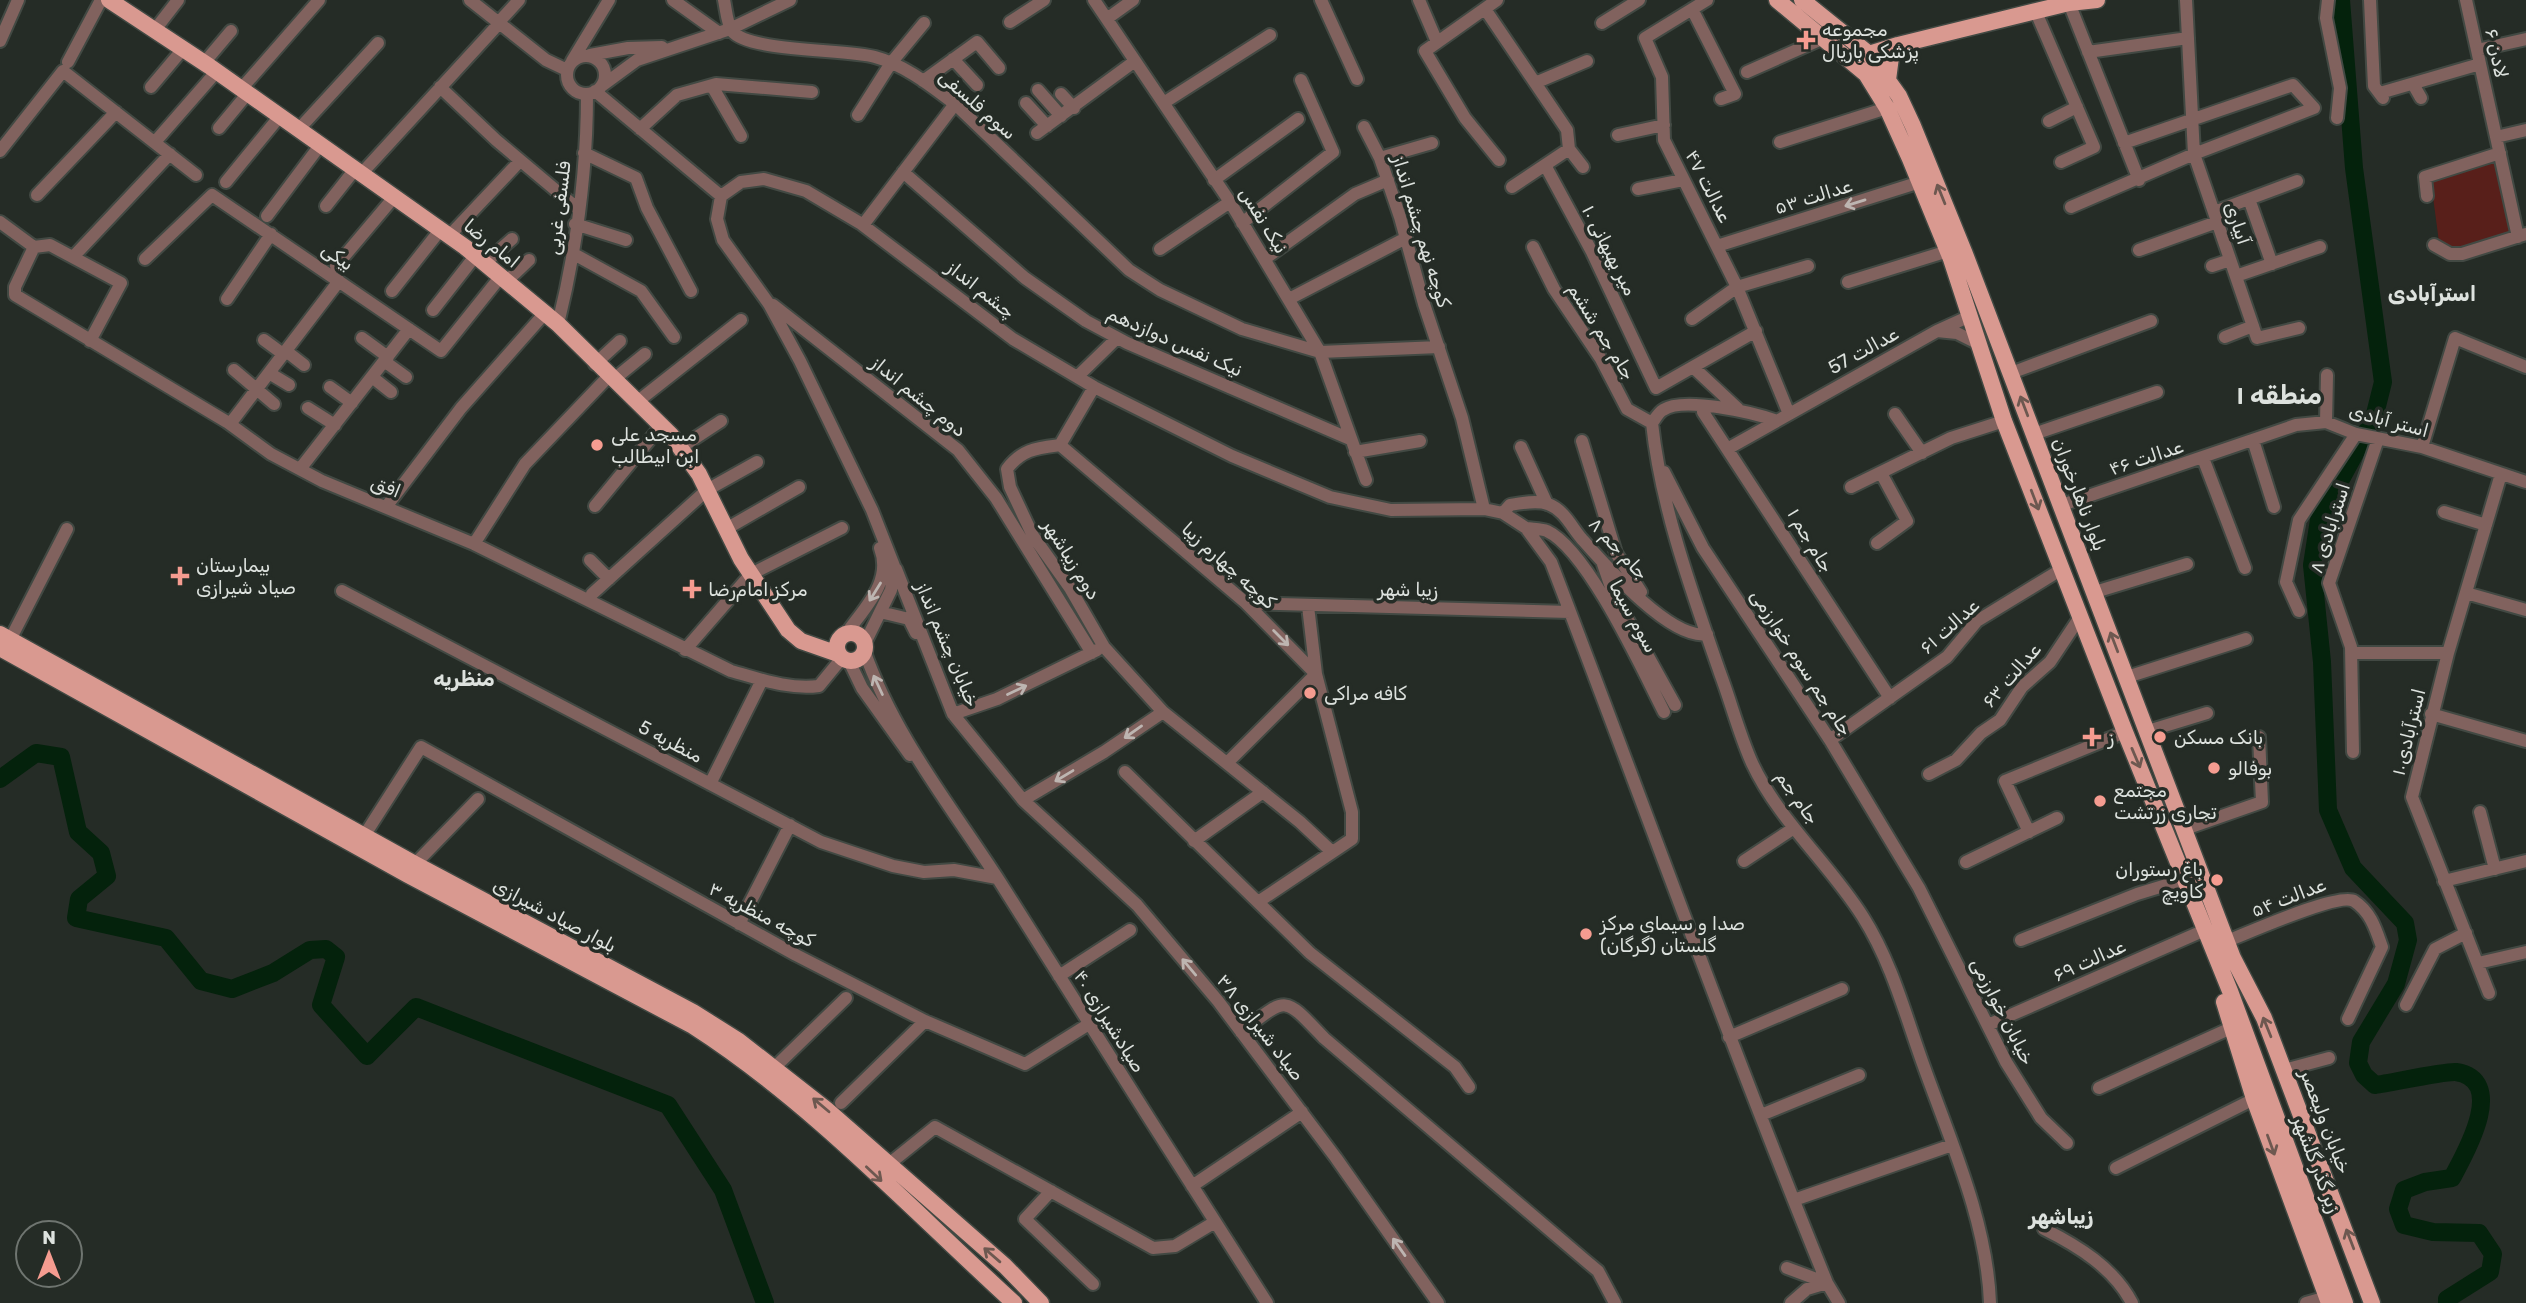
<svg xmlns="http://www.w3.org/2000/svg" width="2526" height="1303" font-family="Rubik,'Noto Sans Arabic',sans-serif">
<rect width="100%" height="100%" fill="#252c26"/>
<!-- green -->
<path fill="#581f1a" d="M 2497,162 L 2510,232 L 2456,248 L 2439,242 L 2431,182 Z"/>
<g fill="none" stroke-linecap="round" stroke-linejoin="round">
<!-- river -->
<path stroke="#04220c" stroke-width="18" d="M 2341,0 L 2354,168 L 2383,382 L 2374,418 L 2319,520 L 2312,565 L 2322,662 L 2328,810 L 2353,868 L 2405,923 L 2408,940 L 2396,984 L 2361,1042 L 2358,1063 L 2364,1075 L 2375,1085 C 2391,1083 2444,1071 2456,1072 C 2508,1080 2465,1154 2452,1178 L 2425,1182 L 2404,1190 L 2398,1209 L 2404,1225 L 2433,1232 L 2479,1233 L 2493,1254 L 2490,1272 L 2447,1299 L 2447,1303
M 0,779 L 36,753 L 61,757 L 78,832 L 101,853 L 107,876 L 79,899 L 76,918 L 166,938 L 201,981 L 232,989 L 273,973 L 310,950 L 326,949 L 336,957 L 321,1005 L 367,1056 L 416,1007 L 668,1105 L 723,1190 L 765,1303"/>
<defs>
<path id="minor" d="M 470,0 L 546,60 L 567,70
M 673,0 L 719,33
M 724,0 C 726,9 727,24 732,31 C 748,52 847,49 875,57 C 905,65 931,86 955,104 L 1129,270 L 1160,290 L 1242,329 L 1320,352 L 1439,347
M 1094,0 L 1230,202 L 1320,352 L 1366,480
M 1321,0 L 1357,79
M 1419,0 L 1437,42
M 1497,0 L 1425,51 L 1465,118 L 1499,160
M 1707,0 L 1645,38 L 1662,77 L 1664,140 L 1737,287 L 1789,414
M 2186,0 L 2194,154 L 2257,338 L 2299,328
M 2328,0 L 2326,18 L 2340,88 L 2337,118
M 2370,0 L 2374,86 L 2383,98
M 2466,0 L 2518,237
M 2069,3 L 2139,180
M 1485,9 L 1567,130 L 1569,149
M 1692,9 L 1735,94 L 1721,99
M 2036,12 L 2094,147 L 2061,162
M 1108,18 L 1133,0
M 1010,22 L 1044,0
M 498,23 L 519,0
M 1602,23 L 1639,0
M 154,31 L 178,0
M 0,41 L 18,0
M 2477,50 L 2526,39
M 2088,52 L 2188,38
M 590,55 L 628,48 L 662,47
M567 75a19 19 0 1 1 38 0a19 19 0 1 1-38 0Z
M 953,59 L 977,85
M 572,61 L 609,0
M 68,62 L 101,0
M 204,63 L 231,31
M 1747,72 L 1824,38
M 923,81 L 977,42 L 999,68
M 1535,83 L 1587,61
M 2413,84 L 2421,98
M 603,85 L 637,60 L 730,29 L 790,0
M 712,86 L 741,136
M 151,87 L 183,49
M 440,87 L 496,140 L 577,208
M 242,88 L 319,0
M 1038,90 L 1061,116
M 595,91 L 721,196
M 2380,93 L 2480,64
M 1061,94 L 1074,108
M 1165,102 L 1270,35
M 1026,103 L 1047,126
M 858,115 L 891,63 L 924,23
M 2049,121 L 2077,107
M 1364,127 L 1380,158 L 1400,217 L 1424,304 L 1462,418 L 1484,509
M 219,128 L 248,93
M 299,129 L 378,43
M 640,129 L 677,95 L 716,84 L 812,92
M 1037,133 L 1135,61
M 1618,135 L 1664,125
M 2496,137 L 2526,130
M 155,142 L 217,71
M 1780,142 L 1887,108
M 1569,149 L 1583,167
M 0,151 L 63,71 L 196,175
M 584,153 L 636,178 L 647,208 L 691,291
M 1380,158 L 1432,143
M 1545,165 L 1569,149
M 903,172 L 1025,278 L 1086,321 L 1127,343 L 1350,439
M 362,173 L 494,29
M 1214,180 L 1298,119
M 226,182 L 280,116
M 1512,187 L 1545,165 L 1592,252 L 1656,388 L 1756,331
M 1638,189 L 1683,180
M 37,195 L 116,112
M 2427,196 L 2425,177 L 2500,153
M 2249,199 L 2272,264
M 326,206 L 356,168
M 2071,207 L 2194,154 L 2314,108 L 2293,85 L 2124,143
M 2214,212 L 2297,181
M 267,216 L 321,144
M 0,222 L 34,247 L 15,287 L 15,295 L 227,422 L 271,454 L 322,481 L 474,544 L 731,671 C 760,679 789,690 819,686 L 842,658
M 1242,223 L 1333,152 L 1301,80
M 575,224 L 626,240
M 863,225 L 955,104
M 450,235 L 520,161
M 2434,245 L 2450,254 L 2462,254 L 2526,234
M 1717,246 L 1920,182
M 34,247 L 50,245 L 121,283 L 90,341
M 1533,247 L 1554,289 L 1601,359 L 1627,409 L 1652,423
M 1160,249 L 1230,202
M 2139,250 L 2217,222
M 572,253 L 641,291 L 674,337
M 73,257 L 170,154
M 1266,258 L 1355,194 L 1388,180
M 145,259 L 212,195 L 441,351 L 501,276
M 485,263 L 512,239
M 336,266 L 395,196
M 2212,266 L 2230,260
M 2236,276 L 2320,247
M 507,281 L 529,260
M 1848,282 L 1948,251
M 392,291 L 441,229
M 227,299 L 271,234
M 1289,299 L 1406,238
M 773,305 L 958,450 L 996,498 L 1092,653
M 433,310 L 476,255
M 1692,319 L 1737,287 L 1808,266
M 558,324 C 576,251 587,170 587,94
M 1937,331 L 1957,333 L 1979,344
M 2225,337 L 2253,326
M 362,338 L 388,357
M 264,340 L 283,354
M 286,351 L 304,365
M 384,361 L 406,377
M 595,364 L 620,341
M 1693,367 L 1738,409
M 234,370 L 274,404
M 269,373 L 289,385
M 2011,373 L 2151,321
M 372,377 L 391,392
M 1077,377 L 1117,338
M 613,380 L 645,354
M 330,387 L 352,403
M 637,402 L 741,320
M 308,408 L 335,425
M 1703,412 L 1890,698
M 1895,414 L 1922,453
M 1777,421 C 1755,413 1683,396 1663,410 C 1659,412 1655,419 1652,423 C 1661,508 1692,592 1720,673 C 1731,702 1739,734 1752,763 C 1779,821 1829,863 1863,917 C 1892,963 1905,1014 1923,1064 C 1950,1140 1987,1221 1990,1303
M 2326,422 L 2327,375
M 230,424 L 339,281
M 2034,434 L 2157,392
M 2253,440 L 2274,507
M 1582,441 L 1616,553 L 1641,592
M 1060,445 C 1037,448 1022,449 1007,469 L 1010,487 L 1033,536 L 1070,588 L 1104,647 L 1163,712 L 1300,822 L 1331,851
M 1060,445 L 1246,603 L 1316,674
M 1060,445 L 1094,387
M 1521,447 L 1547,504
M 2422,447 L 2455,338 L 2526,367
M 680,448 L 721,421
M 1729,448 L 1937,331 L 1970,316
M 1355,452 L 1420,441
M 2203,458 L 2245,568
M 300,469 L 409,329
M 1664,472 L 1703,548 L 1830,740 L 1919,888 L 2006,1062 L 2041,1118 L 2067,1143
M 1851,487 L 1951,438 L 2004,421
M 2062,505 L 2296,425 L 2326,422 L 2356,434 L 2422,447 L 2526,482
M 595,506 L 661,426
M 386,507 L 461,408 L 545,313
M 2444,512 L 2486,525
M 1503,513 L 1510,505 C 1521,503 1537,500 1548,504 C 1564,510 1571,526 1581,538 C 1605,565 1671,641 1707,634
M 1526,528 C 1533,529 1542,529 1547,531 C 1588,550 1643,671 1664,712
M 726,529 L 799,487
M 1877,543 L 1907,521 L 1881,473
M 474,544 L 525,464 L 609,376
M 590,560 L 609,579
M 1603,564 L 1613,593 L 1675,705
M 896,569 L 953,714 L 1023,800 L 1137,905 L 1218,1001 L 1336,1158 L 1438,1303
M 342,591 L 821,842 L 893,866 L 924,872 L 954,870 L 997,878
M 2095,592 L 2187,564
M 2466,593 L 2526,610
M 592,594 L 707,490 L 757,462
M 1246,603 L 1570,612
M 2299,611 L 2286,582 L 2299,520 L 2356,434
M 880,612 L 909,619 L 916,633
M 846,634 C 864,608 893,582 880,548
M 10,640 L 67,529
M 864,645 L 891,590 L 894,566 L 872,510 L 800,361 L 769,304 L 723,240 L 717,219 L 721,196 L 741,182 L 764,179 L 806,191 L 860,223 L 1013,339 L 1094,387 L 1232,456 L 1330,497 L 1377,507 L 1391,510 L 1484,509 L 1503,513 L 1526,528 L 1551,562 C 1643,802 1730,1045 1827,1283 L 1839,1303
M 685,650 L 751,574 L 842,528
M 864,650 C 894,736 951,806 1000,882 C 1089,1023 1177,1163 1267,1303
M 2351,653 L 2448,653
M 849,661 L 862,688 L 910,755
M 2127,677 L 2246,639
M 953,714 L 997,699 L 1097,650
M 2431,714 L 2526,741
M 2148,731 L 2207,713
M 1830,740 L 1947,657 L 1977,621 L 2062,569
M 2353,752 L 2351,647 L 2329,583 L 2378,439
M 1227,763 L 1316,674
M 1125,772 L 1310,953 L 1455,1067 L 1469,1087
M 1929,774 L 1956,760 L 1981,733 L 2000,720 L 2022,687 L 2050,662 L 2080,617
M 710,784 L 762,680
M 1023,800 L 1104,752 L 1163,712
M 2480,812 L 2495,869
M 2185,829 L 2262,802 L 2259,737
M 2029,832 L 2005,781 L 2125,732
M 364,836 L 421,747 L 796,955 L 925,1021 L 1025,1064 L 1089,1024
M 1194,841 L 1263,792
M 1744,861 L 1794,828
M 1966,862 L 2057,818
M 415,864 L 478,799
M 2444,881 L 2526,861
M 1258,902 L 1352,839 L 1352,812 L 1316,674 L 1308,606
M 739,924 L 790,825
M 2021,940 L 2137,894 L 2186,879
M 2227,941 C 2248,933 2339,892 2354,901 C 2371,912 2376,930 2382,947 L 2348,1019
M 2478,963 L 2526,952
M 1059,976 L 1130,930
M 2489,993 L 2412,797 L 2448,653 L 2501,474
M 2406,1005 L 2435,949 L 2466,933
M 1988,1025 L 2205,930
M 1241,1032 C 1288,996 1283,995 1324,1038 L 1586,1261 L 1598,1271 L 1615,1303
M 1729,1037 L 1842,989
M 774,1068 L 846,998
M 2284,1070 L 2329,1058
M 2099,1088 L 2231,1028
M 841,1103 L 925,1021
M 1761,1115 L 1859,1075
M 889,1164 L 935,1127 L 1153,1248 L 1175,1246 L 1215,1222
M 2116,1168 L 2254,1099
M 1192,1186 L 1302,1112
M 1051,1191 L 1025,1219 L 1093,1284
M 1794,1200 L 1952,1145
M 2044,1229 C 2078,1246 2114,1268 2132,1303
M 1787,1268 L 1827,1283 L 1807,1289 L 1791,1303
M 2306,1303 L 2327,1297"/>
<path id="major" d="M 109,0 L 209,66 L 465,247 L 558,324 L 671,435 L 699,474 L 741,559 L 788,630 L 801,641 L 838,654
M 1777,0 L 1866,74 L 1887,108 L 1910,159 L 1951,259 L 2004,421 L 2125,732 L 2230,991 L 2345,1303
M 1802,0 L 1869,54 L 1899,96 L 1913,126 L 1965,254 L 2233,958 L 2264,1018 L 2372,1303
M 1898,45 L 2069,3 L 2097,0
M 1869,54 L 1898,45 L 1891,57 L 1888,80
M837 647a14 14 0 1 1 28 0a14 14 0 1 1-28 0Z
M 0,634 L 415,864 L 693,1012 L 739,1041 L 826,1109 L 1005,1266 L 1041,1303
M 0,648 L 408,875 L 693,1026 C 810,1101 911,1209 1014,1303
M 2224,1002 L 2254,1099 L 2329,1303"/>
</defs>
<!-- minor casing -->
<use href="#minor" stroke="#424943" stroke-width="16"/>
<!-- major casing -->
<use href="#major" stroke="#424943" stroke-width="19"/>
<!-- minor -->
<use href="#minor" stroke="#81625e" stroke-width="12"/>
<!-- major -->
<use href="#major" stroke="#d99990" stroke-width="16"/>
</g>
<!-- one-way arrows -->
<defs><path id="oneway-shaft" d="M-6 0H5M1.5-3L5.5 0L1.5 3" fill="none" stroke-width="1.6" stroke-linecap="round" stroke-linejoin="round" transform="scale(1.75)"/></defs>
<g stroke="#6d5850">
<use href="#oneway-shaft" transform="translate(1941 194) rotate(-112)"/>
<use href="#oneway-shaft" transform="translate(2024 406) rotate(-111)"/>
<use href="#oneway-shaft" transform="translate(2035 500) rotate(69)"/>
<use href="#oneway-shaft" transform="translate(2114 642) rotate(-111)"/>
<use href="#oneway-shaft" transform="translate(2136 758) rotate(67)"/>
<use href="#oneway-shaft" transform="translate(2267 1027) rotate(-112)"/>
<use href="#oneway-shaft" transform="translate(821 1105) rotate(-140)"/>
<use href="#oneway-shaft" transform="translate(2271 1145) rotate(70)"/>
<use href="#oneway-shaft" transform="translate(874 1174) rotate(43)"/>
<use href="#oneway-shaft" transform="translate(2350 1239) rotate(-111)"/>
<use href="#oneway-shaft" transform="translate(992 1255) rotate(-139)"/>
</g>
<g stroke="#bdb5b1">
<use href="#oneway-shaft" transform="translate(1855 203) rotate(163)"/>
<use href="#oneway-shaft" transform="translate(875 592) rotate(122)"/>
<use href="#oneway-shaft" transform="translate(1281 638) rotate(45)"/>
<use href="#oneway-shaft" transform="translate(878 685) rotate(-115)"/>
<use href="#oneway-shaft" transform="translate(1017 690) rotate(-25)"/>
<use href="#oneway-shaft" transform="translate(1133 732) rotate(145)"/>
<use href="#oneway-shaft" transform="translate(1064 776) rotate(149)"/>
<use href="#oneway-shaft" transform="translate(1189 967) rotate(-130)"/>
<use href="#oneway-shaft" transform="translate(1399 1247) rotate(-125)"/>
</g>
<!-- markers -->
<g fill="#f59c90" stroke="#252c26" stroke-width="2.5">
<path d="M1802.5 29.5h7v7h7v7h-7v7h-7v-7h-7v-7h7z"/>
<circle cx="597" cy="445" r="7"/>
<path d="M176.5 565.5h7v7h7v7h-7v7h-7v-7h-7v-7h7z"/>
<path d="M688.5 578.5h7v7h7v7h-7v7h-7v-7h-7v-7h7z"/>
<circle cx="1310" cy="693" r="7"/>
<path d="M2088.5 726.5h7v7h7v7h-7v7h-7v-7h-7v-7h7z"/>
<circle cx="2160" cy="737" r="7"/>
<circle cx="2214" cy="768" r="7"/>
<circle cx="2100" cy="801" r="7"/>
<circle cx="2217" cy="880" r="7"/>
<circle cx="1586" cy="934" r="7"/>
</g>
<g text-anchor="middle" stroke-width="7" stroke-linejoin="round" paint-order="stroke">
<!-- poi labels -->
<g font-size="19" fill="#dde2de" stroke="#252c26" text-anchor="start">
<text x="1822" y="36">مجموعه<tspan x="1822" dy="22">پزشکی باریال</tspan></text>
<text x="611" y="441">مسجد علی<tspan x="611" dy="22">ابن ابیطالب</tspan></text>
<text x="196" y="572">بیمارستان<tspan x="196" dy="22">صیاد شیرازی</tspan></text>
<text x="708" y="596">مرکز امام‌رضا</text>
<text x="1324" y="700">کافه مراکی</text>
<text x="2108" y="744">ز</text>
<text x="2174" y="744">بانک مسکن</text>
<text x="2228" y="775">بوفالو</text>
<text x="2114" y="797">مجتمع<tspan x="2114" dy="22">تجاری زرتشت</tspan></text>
<text x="2203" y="876" text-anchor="end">باغ رستوران<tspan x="2203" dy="22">کاویچ</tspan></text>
<text x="1600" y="930">صدا و سیمای مرکز<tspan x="1600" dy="22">گلستان (گرگان)</tspan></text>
</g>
<!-- street labels -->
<g font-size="19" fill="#dde2de" stroke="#252c26">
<text transform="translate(2497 53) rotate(78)" y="7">۶ لادن</text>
<text transform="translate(978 104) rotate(41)" y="7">سوم فلسفی</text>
<text transform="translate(1709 186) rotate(63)" y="7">عدالت ۴۷</text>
<text transform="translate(1813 196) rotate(-17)" y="7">عدالت ۵۳</text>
<text transform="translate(558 208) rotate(-83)" y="7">فلسفی غربی</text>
<text transform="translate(1264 220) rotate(58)" y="7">نیک نفس</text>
<text transform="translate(2238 223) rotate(71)" y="7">آبیاری</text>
<text transform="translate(1422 231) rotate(73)" y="7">کوچه نهم چشم انداز</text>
<text transform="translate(492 243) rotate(39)" y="7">امام رضا</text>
<text transform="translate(1610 250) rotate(63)" y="7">۱۰ میر بهبهانی</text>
<text transform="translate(338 256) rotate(35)" y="7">بیکی</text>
<text transform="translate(981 289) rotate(38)" y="7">چشم انداز</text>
<text transform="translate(1602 331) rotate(58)" y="7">جام جم ششم</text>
<text transform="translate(1175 341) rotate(24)" y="7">نیک نفس دوازدهم</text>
<text transform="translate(1863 350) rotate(-29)" y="7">عدالت 57</text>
<text transform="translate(919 396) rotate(39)" y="7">دوم چشم انداز</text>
<text transform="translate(2389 420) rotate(15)" y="7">استر آبادی</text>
<text transform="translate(2146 457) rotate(-18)" y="7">۴۶ عدالت</text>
<text transform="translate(386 486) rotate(22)" y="7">افق</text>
<text transform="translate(2080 494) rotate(69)" y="7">بلوار ناهارخوران</text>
<text transform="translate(2329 528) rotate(-72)" y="7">۸ استرابادی</text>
<text transform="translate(1811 540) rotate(59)" y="7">۱ جام جم</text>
<text transform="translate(1619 548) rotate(47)" y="7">۸ جام جم</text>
<text transform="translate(1072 559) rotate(58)" y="7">دوم زیباشهر</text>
<text transform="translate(1229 565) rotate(42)" y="7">کوچه چهارم زیبا</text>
<text transform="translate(1408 589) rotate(1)" y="7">زیبا شهر</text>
<text transform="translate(1634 616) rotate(61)" y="7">سوم سیما</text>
<text transform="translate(1949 626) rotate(-42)" y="7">عدالت ۶۱</text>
<text transform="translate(948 644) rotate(67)" y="7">خیابان چشم انداز</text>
<text transform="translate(1802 662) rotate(57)" y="7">جام جم سوم خوارزمی</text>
<text transform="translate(2011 675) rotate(-49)" y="7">عدالت ۶۳</text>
<text transform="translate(2408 732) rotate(-76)" y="7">استرآبادی۱۰</text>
<text transform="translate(671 741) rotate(28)" y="7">منظریه 5</text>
<text transform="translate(1798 797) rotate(55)" y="7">جام جم</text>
<text transform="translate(2288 897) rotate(-21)" y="7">عدالت ۵۴</text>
<text transform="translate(762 914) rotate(28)" y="7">کوچه منظریه ۳</text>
<text transform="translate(555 915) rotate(28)" y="7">بلوار صیاد شیرازی</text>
<text transform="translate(2089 960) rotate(-24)" y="7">عدالت ۶۹</text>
<text transform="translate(2003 1011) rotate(63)" y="7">خیابان خوارزمی</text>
<text transform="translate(1110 1021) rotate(58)" y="7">۴۰ صیادشیرازی</text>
<text transform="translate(1261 1027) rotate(52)" y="7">صیاد شیرازی ۳۸</text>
<text transform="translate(2326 1121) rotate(69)" y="7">خیابان ولیعصر</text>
<text transform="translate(2317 1164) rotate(69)" y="7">زیر گذر گلشهر</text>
</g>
<!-- neighbourhood labels -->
<g font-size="21" font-weight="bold" fill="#dde2de" stroke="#252c26">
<text x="2432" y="301">استرآبادی</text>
<text x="464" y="686">منظریه</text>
<text x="2061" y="1224">زیباشهر</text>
</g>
<!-- district labels -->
<g font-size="26" font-weight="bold" fill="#dde2de" stroke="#252c26">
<text x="2279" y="404">منطقه ۱</text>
</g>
</g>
<!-- north arrow -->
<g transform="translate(49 1254)"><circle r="33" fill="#252c26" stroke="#6f7570" stroke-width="2"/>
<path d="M0-5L12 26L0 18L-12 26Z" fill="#f59c90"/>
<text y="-10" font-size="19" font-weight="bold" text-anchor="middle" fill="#dde2de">N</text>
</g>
</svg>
